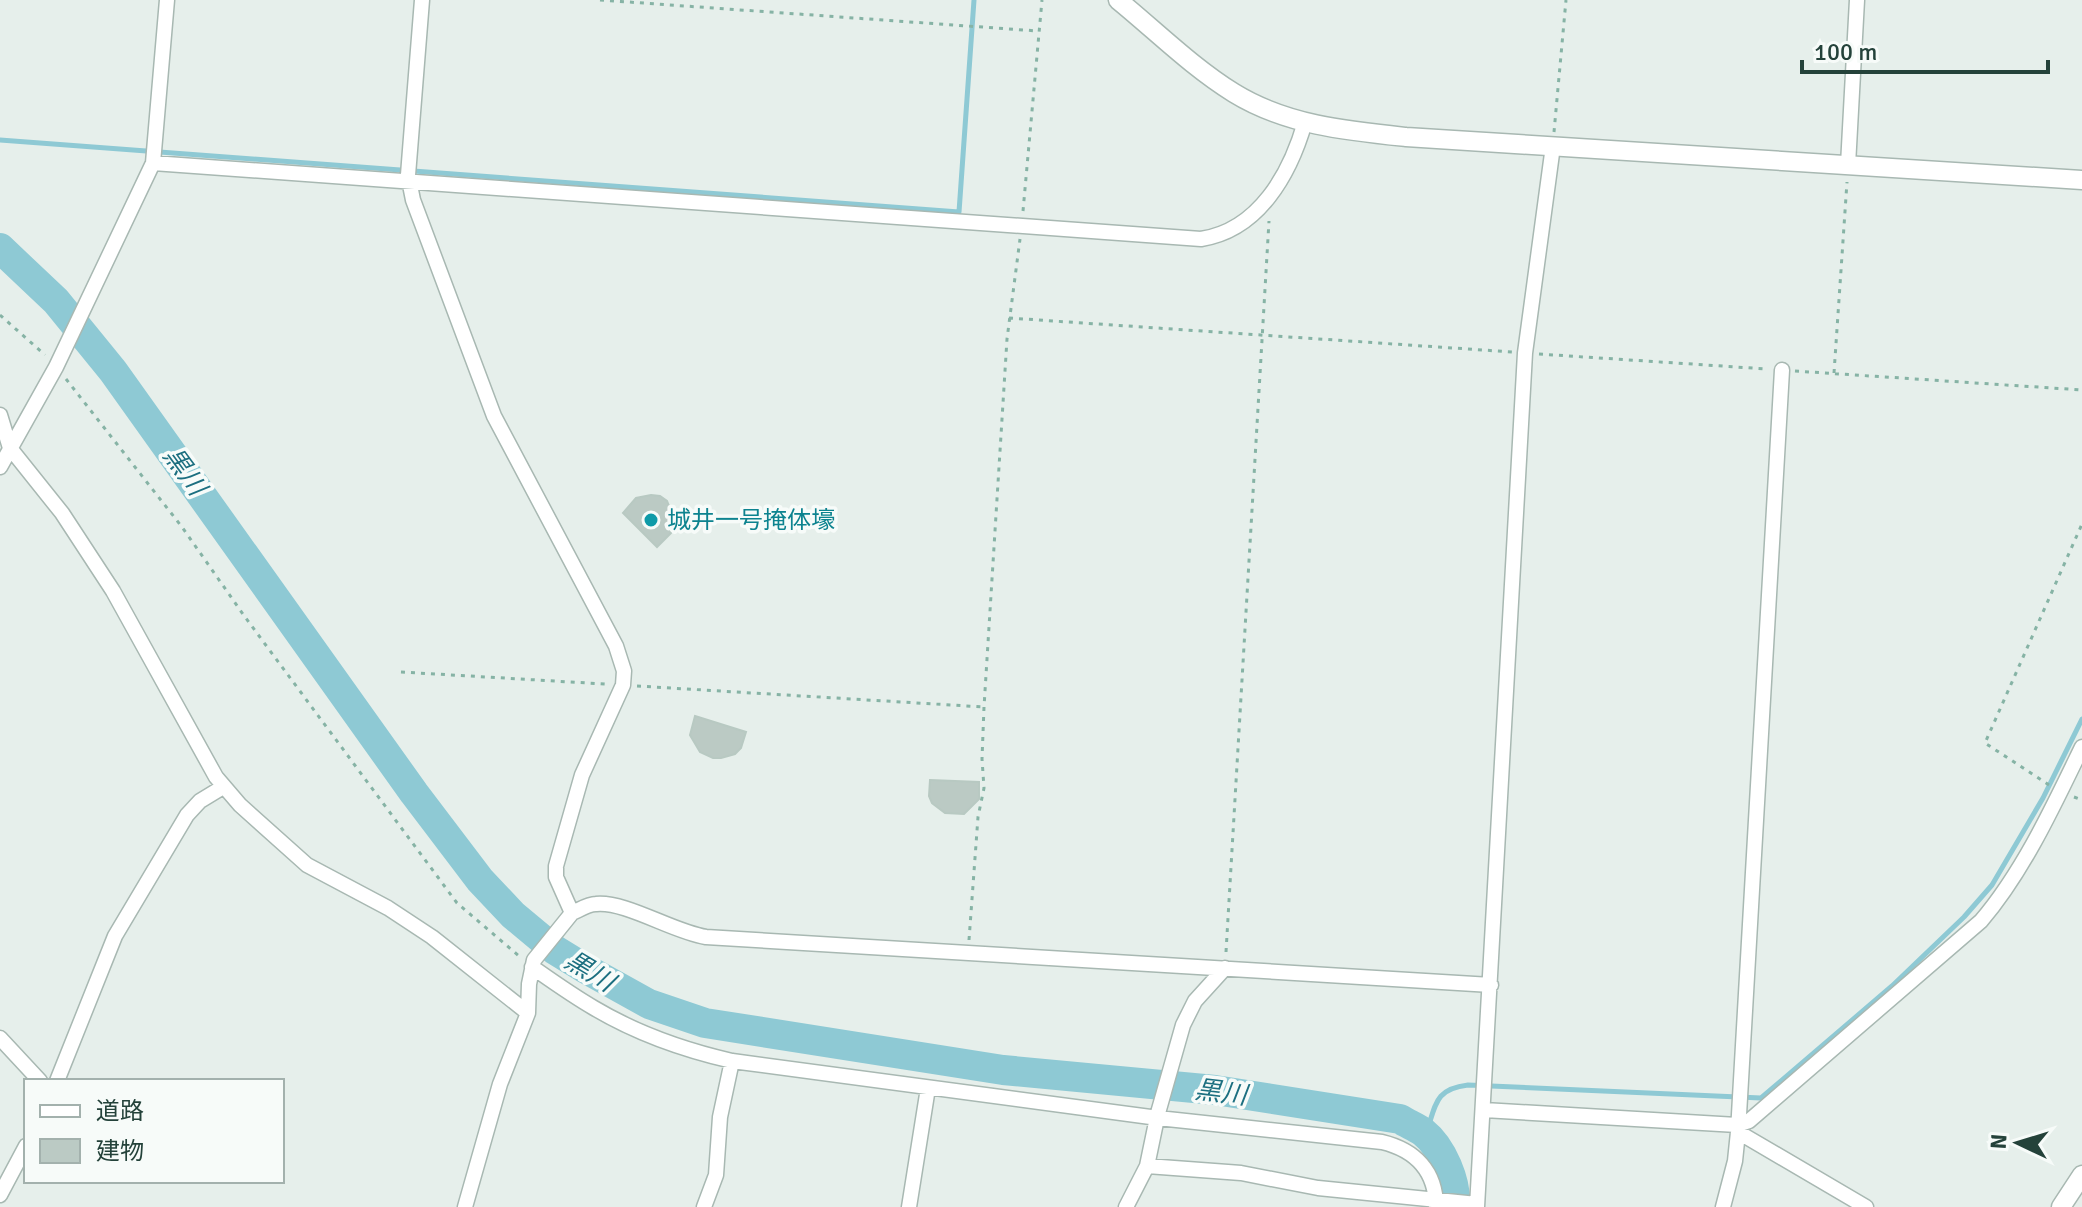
<svg xmlns="http://www.w3.org/2000/svg" width="2082" height="1207" font-family="Signika,'Noto Sans JP',sans-serif">
<rect width="100%" height="100%" fill="#e6efeb"/>
<g fill="none" stroke-linecap="round" stroke-linejoin="round">
<!-- stream -->
<path stroke="#8ec9d4" stroke-width="5" d="M 0,140 L 959,212 L 974,0
M 1426,1134 C 1436,1105 1434,1089 1468,1085 L 1761,1098 L 1892,986 L 1964,917 L 1992,885 L 2043,798 L 2082,719"/>
<!-- river -->
<path stroke="#8ec9d4" stroke-width="30" d="M 0,248 L 56,301 L 113,371 L 414,793 L 480,880 L 513,915 L 555,950 L 586,969 L 649,1004 L 705,1023 L 1003,1070 L 1215,1090 L 1400,1119 C 1408,1124 1416,1127 1423,1132 C 1442,1147 1457,1182 1455,1207"/>
</g>
<!-- building -->
<path fill="#bbcac4" stroke="#b8c9c2" stroke-width="2" d="M 651,495 L 660,496 L 667,501 L 673,516 L 671,533 L 657,547 L 623,513 L 636,498 Z
M 695,716 L 746,732 L 741,748 L 735,754 L 721,758 L 713,758 L 700,752 L 690,735 Z
M 930,780 L 979,782 L 979,799 L 964,814 L 945,813 L 932,803 L 929,796 Z"/>
<g fill="none" stroke-linecap="round" stroke-linejoin="round">
<defs>
<path id="minor" d="M 422,0 L 408,175 L 413,200 L 494,416 L 616,646 L 624,671 L 623,685 L 582,775 L 556,866 L 556,877 L 572,913 L 534,960 L 529,984 L 528,1013 L 500,1084 L 465,1207
M 153,163 L 1201,239 C 1259,230 1290,174 1305,122
M 1848,165 L 1857,0
M 0,415 L 10,448 L 62,513 L 113,591 L 216,777 L 240,805 L 307,865 L 388,908 L 432,937 L 528,1013
M 0,467 L 56,367 L 153,163 L 167,0
M 572,913 C 579,910 588,904 596,904 C 626,901 673,932 706,937 L 1491,985
M 532,967 C 552,981 573,996 594,1008 C 636,1033 684,1050 732,1061 L 1158,1118 L 1382,1142 C 1415,1150 1436,1171 1436,1207
M 0,1038 L 40,1081
M 57,1081 L 115,936 L 187,815 L 200,801 L 223,787
M 1484,1110 L 1737,1125 L 1749,1121 L 1981,921 C 2023,872 2054,805 2082,747
M 1738,1132 L 1866,1207
M 1147,1166 L 1241,1173 L 1318,1188 L 1477,1204
M 0,1195 L 26,1146
M 704,1207 L 716,1175 L 720,1117 L 732,1061
M 909,1207 L 928,1088
M 1126,1207 L 1147,1166 L 1158,1113 L 1183,1025 L 1195,1001 L 1225,968
M 1477,1207 L 1525,353 L 1553,146
M 1723,1207 L 1735,1161 L 1738,1132 L 1782,370"/>
<path id="tertiary" d="M 1118,0 C 1156,31 1192,67 1234,93 C 1286,125 1347,131 1406,137 L 2082,180
M 2061,1207 L 2082,1175"/>
</defs>
<!-- minor casing -->
<use href="#minor" stroke="#a8b8b2" stroke-width="17"/>
<!-- tertiary casing -->
<use href="#tertiary" stroke="#a8b8b2" stroke-width="21"/>
<!-- path -->
<path stroke="#86b3a5" stroke-width="3" stroke-dasharray="4 6" stroke-linecap="butt" d="M 600,0 L 1038,31
M 1554,132 L 1566,0
M 1023,211 L 1042,0
M 0,315 L 45,355
M 1009,318 L 1512,352
M 1539,354 L 1767,369
M 1795,371 L 2082,390
M 1834,373 L 1847,182
M 66,379 L 182,527 L 245,617 L 457,903 L 519,956
M 401,672 L 605,684
M 637,686 L 984,707
M 2049,785 L 1985,743 L 2082,524
M 2074,797 L 2082,800
M 969,940 L 978,817 L 984,788 L 982,759 L 984,707 L 1007,339 L 1020,239
M 1226,952 L 1269,221"/>
<!-- minor -->
<use href="#minor" stroke="#fff" stroke-width="14"/>
<!-- tertiary -->
<use href="#tertiary" stroke="#fff" stroke-width="18"/>
</g>
<!-- markers -->
<circle fill="#0f9aa8" stroke="#f7fbf9" stroke-width="3" cx="651" cy="520" r="8"/>
<g text-anchor="middle" stroke-width="7" stroke-linejoin="round" paint-order="stroke">
<!-- culture labels -->
<g font-size="24" fill="#0d838f" stroke="#f7fbf9" text-anchor="start">
<text x="667" y="528">城井一号掩体壕</text>
</g>
<!-- water labels -->
<g font-size="26" font-style="italic" fill="#1c6f80" stroke="#f7fbf9">
<text transform="translate(185 471) rotate(54)" y="9">黒川</text>
<text transform="translate(590 971) rotate(31)" y="9">黒川</text>
<text transform="translate(1221 1092) rotate(7)" y="9">黒川</text>
</g>
</g>
<!-- legend -->
<rect x="24" y="1079" width="260" height="104" fill="#f7fbf9" stroke="#a3b1ad" stroke-width="2"/>
<rect x="40" y="1105" width="40" height="12" fill="#ffffff" stroke="#a3b1ad" stroke-width="2"/>
<text x="96" y="1119" font-size="24" fill="#24423a">道路</text>
<rect x="40" y="1139" width="40" height="24" fill="#bbcac4" stroke="#a3b1ad" stroke-width="2"/>
<text x="96" y="1159" font-size="24" fill="#24423a">建物</text>
<!-- north arrow -->
<g transform="translate(2018 1143) rotate(274)" stroke="#f7fbf9" stroke-width="6" paint-order="stroke">
<path d="M0-6L14 30L0 20L-14 30Z" fill="#24423a"/>
<text y="-12" font-size="22" font-weight="bold" text-anchor="middle" fill="#24423a">N</text>
</g>
<!-- scale -->
<path d="M1802 60v12h246v-12" fill="none" stroke="#24423a" stroke-width="4"/>
<text x="1814" y="60" font-size="24" fill="#24423a" stroke="#f7fbf9" stroke-width="6" paint-order="stroke">100 m</text>
</svg>
